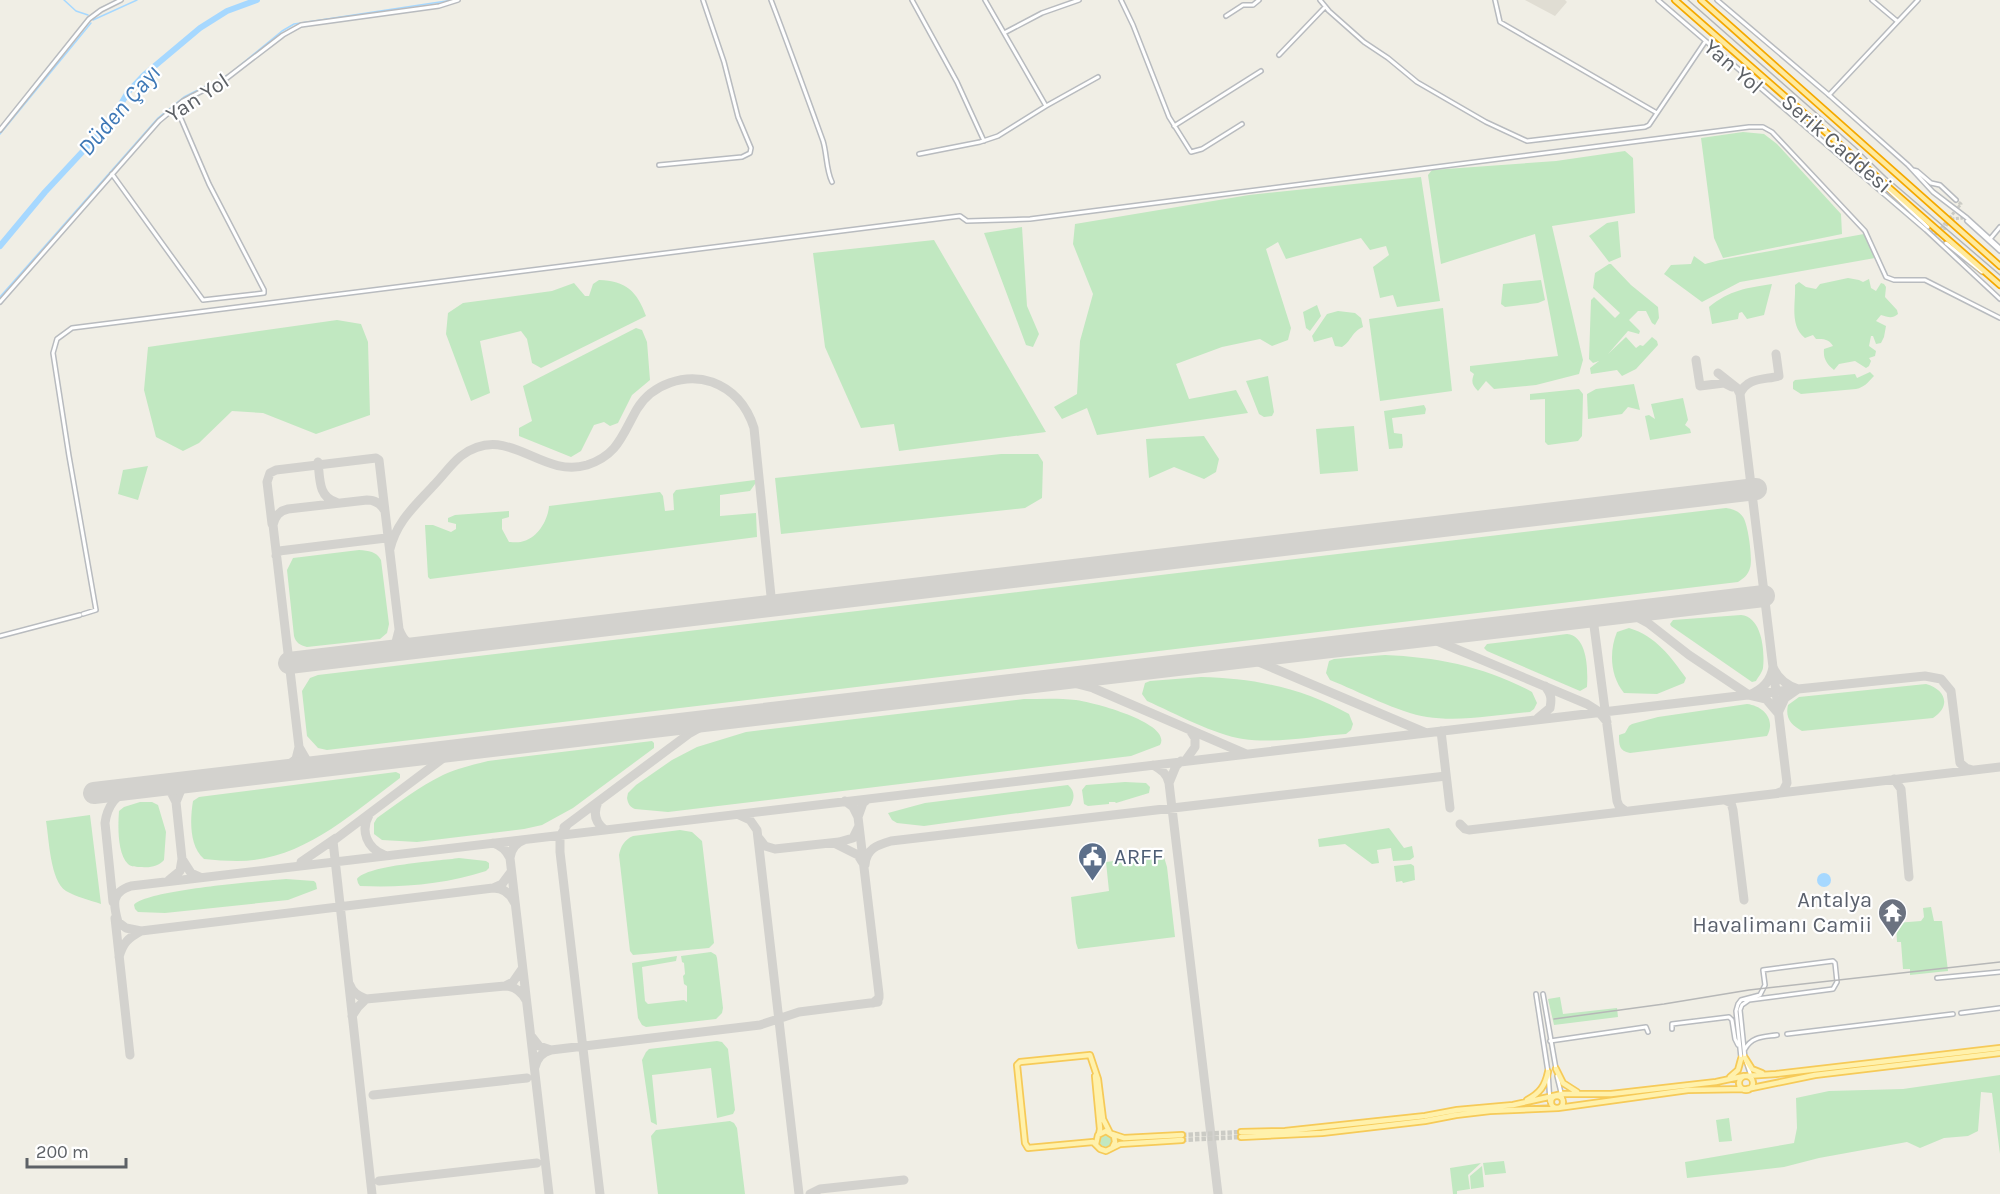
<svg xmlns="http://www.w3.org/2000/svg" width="2000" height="1194" font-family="Karla,sans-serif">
<rect width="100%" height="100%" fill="#f0eee5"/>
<!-- education -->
<path fill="#e0ddd3" d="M 1525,0 L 1565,0 L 1567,2 L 1555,16 Z"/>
<!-- green -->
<path fill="#c1e8c1" d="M 1743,132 L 1764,134 L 1777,144 L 1841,214 L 1842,234 L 1723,258 L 1714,238 L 1701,138 Z
M 1625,151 L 1633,158 L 1635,213 L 1552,226 L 1583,360 L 1579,374 L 1536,385 L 1494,389 L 1486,381 L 1478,391 C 1472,385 1471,382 1474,374 L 1470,371 L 1470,366 L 1558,356 L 1535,234 L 1441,264 L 1428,175 L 1432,170 L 1556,161 Z
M 1421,177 L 1440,301 L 1397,307 L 1393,295 L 1380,298 L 1373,267 L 1389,255 L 1386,246 L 1370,250 L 1361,238 L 1286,259 L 1278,242 L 1266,249 L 1291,328 L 1288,340 L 1272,346 L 1260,339 L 1222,347 L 1176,364 L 1189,399 L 1236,390 L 1248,413 L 1097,435 L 1087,408 L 1062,419 L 1054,407 L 1077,394 L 1080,341 L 1093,294 L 1073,244 L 1075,224 L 1249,195 Z
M 1618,221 L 1621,257 L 1609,262 L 1589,236 L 1607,223 Z
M 1022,227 L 1027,306 L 1039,334 L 1033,347 L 1026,345 L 984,233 Z
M 1864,234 L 1875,258 L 1740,282 L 1702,302 L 1664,274 L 1671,265 L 1691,264 L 1694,256 L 1705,264 L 1720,260 Z
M 934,240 L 1046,432 L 899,451 L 894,424 L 861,428 L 825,347 L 813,253 Z
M 1609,264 L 1611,264 L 1631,285 L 1658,307 L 1659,318 L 1655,325 L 1652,323 L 1646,311 L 1638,311 L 1629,320 L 1640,331 L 1639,334 L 1628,331 L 1608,354 L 1626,337 L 1636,348 L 1640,345 L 1643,346 L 1652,337 L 1657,341 L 1658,345 L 1636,369 L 1622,376 L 1617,370 L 1591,374 L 1590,368 L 1599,361 L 1593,363 L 1589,359 L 1591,300 L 1594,297 L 1615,318 L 1620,313 L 1593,288 L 1595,273 Z
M 1848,278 L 1859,280 L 1863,282 L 1869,279 L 1871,288 L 1876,291 L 1881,283 L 1884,284 L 1886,287 L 1885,297 L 1897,310 L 1898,314 C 1892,319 1888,317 1881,315 L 1876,321 L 1886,326 L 1884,337 L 1881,343 L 1876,344 L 1873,336 L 1871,336 L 1869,346 L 1876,351 L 1875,356 L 1869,358 L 1871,361 L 1869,366 L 1866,368 L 1855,361 L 1839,364 L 1834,370 C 1827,364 1823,359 1824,349 L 1833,346 C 1829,339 1824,339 1816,339 L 1813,335 L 1805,338 C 1789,325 1796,303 1795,285 L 1799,282 L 1806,287 L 1816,289 L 1820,284 Z
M 599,280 C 626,281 637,291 646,316 L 541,368 L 532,363 L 527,339 L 521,331 L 480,341 L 490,393 L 471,401 L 446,334 L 448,313 L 463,303 L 552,291 L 574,283 L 585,296 L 589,296 L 593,284 Z
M 1541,280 L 1545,300 L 1538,303 L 1505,307 L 1501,304 L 1503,284 Z
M 1772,284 L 1764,315 L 1747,319 L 1742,312 L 1739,313 L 1738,319 L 1712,324 L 1709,307 C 1730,290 1746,288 1772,284 Z
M 1317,305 L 1321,316 L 1310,331 L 1306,328 L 1303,312 Z
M 1443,308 L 1452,391 L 1380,401 L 1369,319 Z
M 1338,311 L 1355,313 L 1361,318 L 1363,327 C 1351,332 1352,341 1342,347 L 1335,346 L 1332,337 L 1314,342 L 1312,336 L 1327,314 Z
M 337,320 L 361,324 L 368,342 L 370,415 L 316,434 L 263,413 L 232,411 L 199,443 L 183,451 L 156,437 L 144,390 L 148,347 Z
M 636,328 L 642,330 L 647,342 L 650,380 L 632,395 L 618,423 L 610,426 L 604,422 L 594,425 L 581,451 L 571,457 L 519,436 L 519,428 L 532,421 L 523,386 Z
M 1870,372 L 1874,376 C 1867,383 1865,387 1856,389 L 1801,394 L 1793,389 L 1793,382 L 1795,380 L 1855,374 L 1857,378 Z
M 1268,376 L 1274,412 L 1272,416 L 1264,417 L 1259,414 L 1246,381 Z
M 1634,384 L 1640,410 L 1628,407 L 1622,414 L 1588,419 L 1587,394 L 1596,389 Z
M 1579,389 L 1583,394 L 1582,436 L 1578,441 L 1548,445 L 1545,442 L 1545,399 L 1530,400 L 1530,394 Z
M 1683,398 L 1688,420 L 1685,425 L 1690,429 L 1691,433 L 1650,440 L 1645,416 L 1649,415 L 1655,419 L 1651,404 Z
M 1424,405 L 1426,409 L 1425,414 L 1392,418 L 1394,433 L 1402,434 L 1403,445 L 1402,448 L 1389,449 L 1384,411 Z
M 1354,426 L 1358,471 L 1320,474 L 1316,429 Z
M 1204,436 L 1219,459 L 1216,472 L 1204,479 L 1174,467 L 1149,478 L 1146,439 Z
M 1001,454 L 1038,454 L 1043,462 L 1042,498 L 1025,508 L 781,534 L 775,478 Z
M 148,466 L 138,500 L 118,494 L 123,470 Z
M 755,480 L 755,484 L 750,491 L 720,495 L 720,516 L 756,513 L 757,537 L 430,579 L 428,577 L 425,525 L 433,525 L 451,532 L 456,529 L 456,524 L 448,522 L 448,518 L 455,515 L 509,511 L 509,517 L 502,519 L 502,529 L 509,542 C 513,542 520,543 524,541 C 538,537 548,520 549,506 L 660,492 L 663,496 L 665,511 L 674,510 L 673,494 L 676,490 Z
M 1726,508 C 1733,509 1739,511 1743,517 C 1748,524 1753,559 1750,568 C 1748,575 1744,578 1738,582 L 327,750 L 318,748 L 307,736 L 302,691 L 310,678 L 318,675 Z
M 359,550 C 369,551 376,551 381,560 L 389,624 L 387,633 L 380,639 L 307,647 C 300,645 296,643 294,636 L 287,570 L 293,558 Z
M 1741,615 C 1762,617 1765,651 1763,668 C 1762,673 1758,677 1756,681 L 1752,682 L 1671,626 L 1670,624 L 1673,620 Z
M 1629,628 C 1656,636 1671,657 1686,678 L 1684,683 L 1657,694 L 1624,693 C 1610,676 1609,651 1617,632 Z
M 1567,634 C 1588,636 1588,671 1587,687 L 1580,691 L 1487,651 L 1484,648 L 1487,644 Z
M 1385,655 C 1437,657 1486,667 1532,692 L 1537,703 L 1534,709 L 1530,712 C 1496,715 1460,722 1427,717 C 1399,713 1358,691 1330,680 L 1326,673 L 1329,661 L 1334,659 Z
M 1201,677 C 1253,678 1303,688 1349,714 L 1353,724 L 1351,730 L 1346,734 C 1313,736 1276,744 1243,739 C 1215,735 1174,713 1147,701 L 1142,694 L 1145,683 L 1150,681 Z
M 1926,684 C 1945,689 1952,706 1933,718 L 1802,731 C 1791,725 1785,718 1788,705 L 1799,697 Z
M 1024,699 C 1041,699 1059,698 1076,700 C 1092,702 1173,723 1160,745 L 1131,756 L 668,812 L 635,809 C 630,807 628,804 627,798 L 628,793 L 636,785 L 672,760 L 697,747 L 746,732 Z
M 1747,704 C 1764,706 1776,720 1767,736 L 1630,753 C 1619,751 1619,745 1619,735 L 1625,733 L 1629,726 L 1632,724 L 1658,717 Z
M 652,741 L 654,743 L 654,748 L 573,808 L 542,825 L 524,829 L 417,842 L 382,840 L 374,834 L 374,823 L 377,818 C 398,803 420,786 443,775 C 458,768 473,765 488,761 Z
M 396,772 L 400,774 L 400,778 C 350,815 302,861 237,861 C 226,861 215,860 204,859 C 189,846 190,819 193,801 L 199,797 Z
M 1125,782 L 1146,783 L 1150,787 L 1149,793 L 1116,803 L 1115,802 L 1109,802 L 1109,804 L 1088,806 L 1084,804 L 1082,790 L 1086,785 Z
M 1068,785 C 1075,791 1075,798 1070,806 L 924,826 L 897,823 L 892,820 L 888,813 L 925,803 Z
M 140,802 L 152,802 L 158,805 L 166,832 L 164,860 C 159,866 150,868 142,867 C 137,867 131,867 128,864 C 117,853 118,825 119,811 L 124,807 Z
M 90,815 L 101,904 C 90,900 76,897 66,891 C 50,881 49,838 46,821 Z
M 1389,828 L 1404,848 L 1412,846 L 1414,857 L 1410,860 L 1393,861 L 1391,848 L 1377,850 L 1379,863 L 1372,864 L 1345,844 L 1319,847 L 1318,839 Z
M 680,830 L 692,832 L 702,841 L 714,943 L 709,948 L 633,955 L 630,951 L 619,855 C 621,846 624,840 633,836 Z
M 1159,855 L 1164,857 L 1167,867 L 1175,937 L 1078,949 L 1076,943 L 1071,897 L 1109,891 L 1106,862 Z
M 459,858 L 486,861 L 489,863 L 489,868 L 486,871 C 446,884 403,888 360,886 L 358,883 L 357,879 C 367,865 439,861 459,858 Z
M 1411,864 L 1414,866 L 1415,880 L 1403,883 L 1402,881 L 1396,882 L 1394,866 Z
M 286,879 L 314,881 L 316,883 L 317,889 L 288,900 L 165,913 L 138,912 L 135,909 L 134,905 C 146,890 262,881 286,879 Z
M 1931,907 L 1934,921 L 1942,921 L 1948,971 L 1910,975 L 1910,969 L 1903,969 L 1901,942 L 1897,942 L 1896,923 L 1921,921 L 1924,917 L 1923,908 Z
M 711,952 L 716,955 L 717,958 L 723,1008 L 722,1013 L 716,1019 L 646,1027 L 642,1025 L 638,1018 L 632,963 L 677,956 L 676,961 L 642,967 L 645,1001 L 648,1004 L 684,1000 L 687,1002 L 687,986 L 684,984 L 683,976 L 685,974 L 684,963 L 682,962 L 681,956 Z
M 1560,997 L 1563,1014 L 1617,1008 L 1618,1017 L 1554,1025 L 1548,999 Z
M 717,1041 L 722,1042 L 728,1049 L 735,1110 L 733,1114 L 717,1118 L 711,1068 L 652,1075 L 657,1125 L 651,1122 L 642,1060 L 646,1052 L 649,1049 Z
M 2000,1075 L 2000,1154 L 1992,1093 L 1981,1092 L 1978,1131 L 1968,1136 L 1944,1138 L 1920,1148 L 1907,1142 L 1819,1158 L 1784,1167 L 1687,1178 L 1685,1162 L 1794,1143 L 1797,1128 L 1796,1098 L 1829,1091 L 1903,1089 Z
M 1729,1118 L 1732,1141 L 1719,1142 L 1716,1120 Z
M 730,1121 L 734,1123 L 737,1128 L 745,1194 L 658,1194 L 651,1136 L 656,1130 Z
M1098 1141a7 7 0 1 1 14 0a7 7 0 1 1-14 0Z
M 1504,1161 L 1506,1173 L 1485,1175 L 1483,1163 Z
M 1481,1163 L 1468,1175 L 1470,1189 L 1457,1191 L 1457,1194 L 1453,1194 L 1450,1168 Z
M 1482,1166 L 1484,1187 L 1471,1189 L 1470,1176 Z"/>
<!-- water -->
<path fill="#a6d8ff" d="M1817 880a7 7 0 1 1 14 0a7 7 0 1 1-14 0Z"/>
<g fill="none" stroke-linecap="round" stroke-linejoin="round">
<!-- stream -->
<path stroke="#a6d8ff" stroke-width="1.5" d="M 64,0 L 76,11 L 88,15
M 93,20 L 137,0
M 232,72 L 282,31 L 294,24 L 453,0
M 0,134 L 91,23
M 0,297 L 158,118 L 184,97 L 228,75"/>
<!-- river -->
<path stroke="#a6d8ff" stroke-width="6" d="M 0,246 L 45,192 L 111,121 L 128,92 L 144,75 L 200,28 L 227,11 L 257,0"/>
<!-- taxiway -->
<path stroke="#d3d2ce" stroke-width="9" d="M 1696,360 L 1700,386 L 1724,383 L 1732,387
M 1718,373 L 1737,388 L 1740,394 L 1787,783 L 1783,791 L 1778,793
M 1740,394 C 1747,377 1764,380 1779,376 L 1776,354
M 318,462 C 320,478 318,497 336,502
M 272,524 L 267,482 L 270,473 L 276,470 L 376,458 L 379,460 L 385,511
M 390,549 C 397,521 414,507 433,486 C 442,477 451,464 461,456 C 508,421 540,479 587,465 C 618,455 622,435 637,409 C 652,384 685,373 712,382 C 734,390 747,406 754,428 L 772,606
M 276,556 L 279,551 L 386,538 L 388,540
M 1615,614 L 1637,617 L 1648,623 L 1689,655 L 1749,695
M 1583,617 L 1590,619 L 1594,626 L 1617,801 L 1619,806 L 1625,811
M 1594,626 L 1597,618 L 1604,614
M 1417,636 L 1437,641 L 1587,704 L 1598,711 L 1607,722
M 390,651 L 395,646 L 399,630
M 1247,657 L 1424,732
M 1773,667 C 1778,679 1786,685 1798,689 L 1785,698 L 1778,713 L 1766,699 L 1749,695 C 1762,690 1771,681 1773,667 Z
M 1058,679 L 1093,688 L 1246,754
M 1538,718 L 1550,708 C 1552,698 1551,694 1545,686
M 1441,731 L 1450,808
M 299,747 L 273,525 C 275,516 279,511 288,509 L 367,500 C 375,500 381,504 385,511 L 399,629 C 404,643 410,645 424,647
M 1185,761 L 1195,747 L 1195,738 L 1190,730
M 1153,765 C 1162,770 1167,774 1169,783 L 1176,766 L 1181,761
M 283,770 L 296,759 L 299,747 L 307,761 L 320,766
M 1894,779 L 1901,789 L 1909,877
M 1169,783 L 1218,1194
M 159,785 L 171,792 L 176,802 L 182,787 L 191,781
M 1725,800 L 1731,803 L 1733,810 L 1744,900
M 845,801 L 853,807 L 858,817 L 863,803 L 868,799
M 176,802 L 182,859
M 598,802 C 593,813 595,822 604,829
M 369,815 C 360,831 367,848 384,855
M 739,815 L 750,820 L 757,830 L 799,1194
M 858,817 L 879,994 L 879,998 L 873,1003
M 1460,824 L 1465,829 L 1469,830 L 2000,767
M 567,825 L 560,836 L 560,852 L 600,1194
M 564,827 L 690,733 L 715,719
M 758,837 L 765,846 L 775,849 L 839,842 L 853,838 L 859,826
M 493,843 C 502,846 506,850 510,858 C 511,849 515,843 524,840
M 836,844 L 858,855 L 863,863
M 510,858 L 549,1194
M 301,862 L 336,838
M 865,865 C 866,849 877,845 891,841 L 1446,776
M 511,872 L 502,884 L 493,888 C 503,888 510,893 514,902
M 169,880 L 180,871 L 182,859 L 191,873 L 200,877
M 113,902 L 105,823 C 107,807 116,794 132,788
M 115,918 L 130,1055
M 141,931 L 493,888
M 119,957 C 123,943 128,938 141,931 L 126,928 L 118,922 C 113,904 111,892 131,886 L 1798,689 L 1925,676 L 1941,679 L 1951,691 L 1960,763 L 1966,768 L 1972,770
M 522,969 L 513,982 L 505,986 C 514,986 521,991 526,1000
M 350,985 C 352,992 358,996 366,999 L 358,1007 L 352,1016
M 366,999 L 505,986
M 532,1037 L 539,1046 L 551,1050 C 542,1052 537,1058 535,1067
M 551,1050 L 760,1025 L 799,1012 L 878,1002
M 373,1095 L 527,1078
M 379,1181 L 537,1163
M 372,1194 L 333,841 L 446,756 L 459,750
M 810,1194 L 820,1189 L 904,1180"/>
<!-- runway -->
<path stroke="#d3d2ce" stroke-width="22" d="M 289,663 L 1756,489
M 94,793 L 1764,596"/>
<!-- tertiary-tunnel -->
<path stroke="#cbcbc5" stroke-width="3" stroke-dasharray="3 1.5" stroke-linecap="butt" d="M 1928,227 L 1936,234 L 1961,204 L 1956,200
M 1946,243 C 1940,233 1945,227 1951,219 L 1962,218 L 1967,221"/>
<!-- primary-tunnel -->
<path stroke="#cbcbc5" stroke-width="4.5" stroke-dasharray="4.5 2" stroke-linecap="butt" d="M 1182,1135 L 1241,1132
M 1182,1140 L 1241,1137"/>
<defs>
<path id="minor" d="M 771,0 C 789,47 806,94 823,141 C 827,154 826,170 832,182
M 912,0 L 957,82 L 984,141
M 985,0 L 1004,33
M 1121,0 L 1133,25 L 1169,117 L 1191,152 L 1202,149 L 1242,124
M 1320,0 L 1329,11 L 1364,42 L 1388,58 L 1417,82 L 1486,122 L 1527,141 L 1645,127 L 1649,125 L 1705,42
M 1495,0 L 1500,22 L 1657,113
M 1872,0 L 1897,21
M 1226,16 L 1243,5 L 1253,5 L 1259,0
M 1279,55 L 1325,7
M 1829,95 L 1918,0
M 1046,106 L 1098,77
M 1174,126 L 1261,71
M 0,130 L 89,19 L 101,10 L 121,0
M 919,154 L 980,142 L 998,136 L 1046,106 L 1004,33 L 1042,13 L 1079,0
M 659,165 L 742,157 L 750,153 L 751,148 L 738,117 L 724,62 L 703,0
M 112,174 L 203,300 L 264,293 L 264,290 L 209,184 L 176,107
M 1990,239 L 2000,227
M 83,614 L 96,610 L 69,456 L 53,353 L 57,339 L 72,328 L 960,216 L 967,221 L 1030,219 L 1749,127 L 1763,127 L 1772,132 L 1865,231 L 1886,277 L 1894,280 L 1925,280 L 2000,318
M 1937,978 L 2000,972
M 1961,1013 L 2000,1008
M 1672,1029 L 1672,1024 L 1729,1017 L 1732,1020 L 1735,1039 L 1738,1045
M 1787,1034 L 1953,1014
M 1550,1041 L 1646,1027 L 1648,1032
M 1745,1049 C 1752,1036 1764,1037 1777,1035
M 1741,1058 L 1736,1011 L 1738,1004 L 1741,1000 L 1760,995 L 1765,985 L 1763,970 L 1833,961 L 1835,963 L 1837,982 L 1833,989 L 1749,1000 L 1742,1005 L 1740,1010 L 1745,1058 L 1752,1079"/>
<path id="tertiary" d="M 1658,0 L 1926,230 L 2000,299
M 1717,0 L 1829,95 L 1908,165 L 1933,192 L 1967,218 L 2000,248
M 1913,170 L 1917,171 L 1931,183 L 1940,185 L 1956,200
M 1882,184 L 1928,227
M 1967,221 L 2000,251
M 1946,243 L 1982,272
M 0,302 L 159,121 L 183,101 L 227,78 L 283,35 L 301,25 L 439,6 L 458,0
M 0,636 L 80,615
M 1536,994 L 1548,1072 L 1550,1102
M 1543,994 L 1556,1069
M 1557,1076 L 1563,1101"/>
<path id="primary" d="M 1745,1058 L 1752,1069 L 1762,1073
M 1556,1069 L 1563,1083 L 1577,1092
M 1095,1076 L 1100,1129 L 1099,1134
M 1746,1076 L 1776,1074 L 2000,1048
M1739 1083a7 7 0 1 1 14 0a7 7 0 1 1-14 0Z
M 1730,1077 L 1738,1070 L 1741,1059
M1551 1102a6 6 0 1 1 12 0a6 6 0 1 1-12 0Z
M 1527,1100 C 1540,1093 1545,1086 1548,1072
M 1241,1132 L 1285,1131 L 1425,1116 L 1457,1110 L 1513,1105 L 1562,1094 L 1611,1094 L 1716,1082 L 1744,1076
M 1110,1133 L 1103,1119 L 1098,1079 L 1090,1055 L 1020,1062 L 1017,1065 L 1025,1143 L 1028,1148 L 1093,1142 L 1100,1149 L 1106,1151 L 1120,1144 L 1182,1140
M 1112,1134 L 1124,1138 L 1182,1135
M 1241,1137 L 1322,1133 L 1425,1121 L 1456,1115 L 1490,1111 L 1558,1108 L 1688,1090 L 1747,1089 L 1815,1075 L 2000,1053
M 1096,1144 L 1098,1135 L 1106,1131 L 1114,1136 L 1115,1142 L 1113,1146"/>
<path id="trunk" d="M 1675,0 L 2000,285
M 1701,0 L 2000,266"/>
</defs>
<!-- minor casing -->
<use href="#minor" stroke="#b8bbbf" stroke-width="6"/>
<!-- tertiary casing -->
<use href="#tertiary" stroke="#b8bbbf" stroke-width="6"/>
<!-- primary casing -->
<use href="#primary" stroke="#f6ca58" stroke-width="8"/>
<!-- trunk casing -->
<use href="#trunk" stroke="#f5a900" stroke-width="8"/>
<!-- minor -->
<use href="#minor" stroke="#fff" stroke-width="3"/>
<!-- tertiary -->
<use href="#tertiary" stroke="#fff" stroke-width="3"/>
<!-- primary -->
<use href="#primary" stroke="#fff1ab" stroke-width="4.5"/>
<!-- trunk -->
<use href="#trunk" stroke="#ffea9c" stroke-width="4.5"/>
<!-- tram -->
<path stroke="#b6b7b7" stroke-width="1.5" d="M 1688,0 L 1855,147 L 1886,177 L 2000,275
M 1554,1019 L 1664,1004 L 1749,990 L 2000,962"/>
</g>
<!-- icons -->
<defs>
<symbol id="civic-pin" viewBox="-11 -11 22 30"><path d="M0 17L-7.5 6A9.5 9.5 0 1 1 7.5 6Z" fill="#5c6f8a" stroke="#fff"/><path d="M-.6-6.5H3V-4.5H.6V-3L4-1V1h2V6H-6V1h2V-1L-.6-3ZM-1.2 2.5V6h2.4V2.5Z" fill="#fff"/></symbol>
<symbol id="temple-pin" viewBox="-11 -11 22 30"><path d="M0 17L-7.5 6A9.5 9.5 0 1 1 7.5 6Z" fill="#6b7280" stroke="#fff"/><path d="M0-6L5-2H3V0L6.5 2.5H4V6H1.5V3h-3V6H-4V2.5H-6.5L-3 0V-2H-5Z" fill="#fff"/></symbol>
</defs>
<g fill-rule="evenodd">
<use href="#civic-pin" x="1076" y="840" width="33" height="45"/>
<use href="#temple-pin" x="1876" y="896" width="33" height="45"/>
</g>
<g text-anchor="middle" stroke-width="4.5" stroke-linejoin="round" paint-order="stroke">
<!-- street labels -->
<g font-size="22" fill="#5d6166" stroke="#fff">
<text transform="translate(1734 66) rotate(41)" y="8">Yan Yol</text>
<text transform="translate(197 97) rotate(-33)" y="8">Yan Yol</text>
<text transform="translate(1837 143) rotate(41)" y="8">Serik Caddesi</text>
</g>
<!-- service labels -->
<g font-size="22" fill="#4e5e75" stroke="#fff" text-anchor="start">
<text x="1114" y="864">ARFF</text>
</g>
<!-- worship labels -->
<g font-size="22" fill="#5b616d" stroke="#fff" text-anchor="end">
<text x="1872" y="907">Antalya<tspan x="1872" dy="25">Havalimanı Camii</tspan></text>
</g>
<!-- water labels -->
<g font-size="24" font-style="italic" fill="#3e78b6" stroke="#fff">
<text transform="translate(119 110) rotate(-49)" y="8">Düden Çayı</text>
</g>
</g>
<!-- scale -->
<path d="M27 1158v9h99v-9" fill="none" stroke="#5d6166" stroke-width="3"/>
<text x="36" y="1158" font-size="18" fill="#5d6166" stroke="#ffffff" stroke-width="4.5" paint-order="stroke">200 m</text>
</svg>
